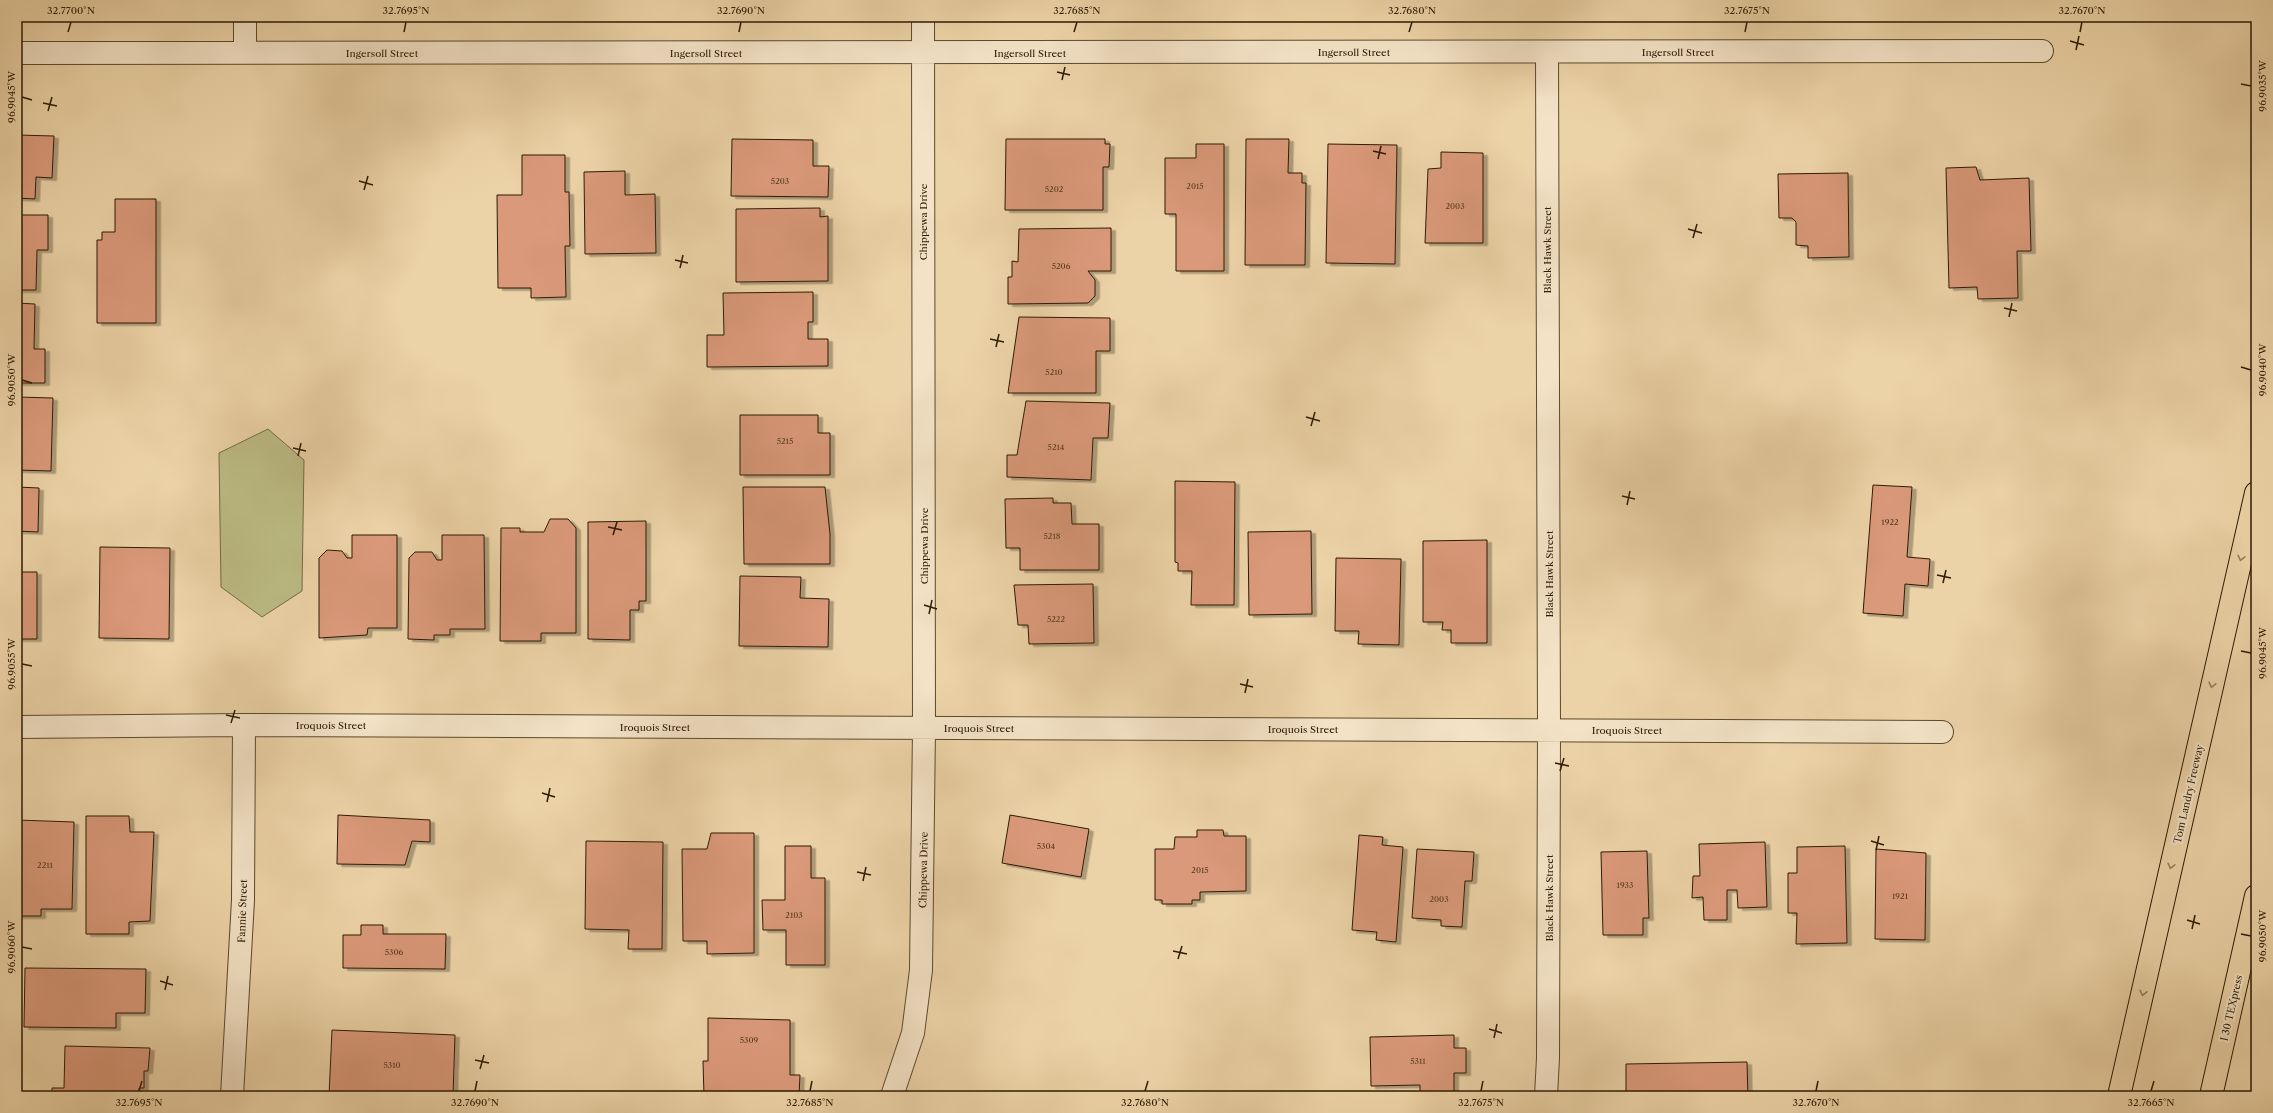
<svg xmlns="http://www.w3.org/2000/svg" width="2273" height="1113" font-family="'Libre Caslon Text',serif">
<defs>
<filter id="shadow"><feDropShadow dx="4.5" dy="2.5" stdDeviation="0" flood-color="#0004"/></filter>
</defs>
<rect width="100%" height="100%" fill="#ecd3a7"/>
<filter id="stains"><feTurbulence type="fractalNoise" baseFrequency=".005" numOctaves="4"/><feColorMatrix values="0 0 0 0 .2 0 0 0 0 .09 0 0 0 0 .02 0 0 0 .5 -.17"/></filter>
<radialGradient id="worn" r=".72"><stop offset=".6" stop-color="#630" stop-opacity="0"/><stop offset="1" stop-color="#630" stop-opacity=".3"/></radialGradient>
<!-- green -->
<path fill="#bcbb84" stroke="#746b44" d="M 268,429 L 304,460 L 302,591 L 262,617 L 221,587 L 219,453 Z"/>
<!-- building -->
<path fill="#da997a" stroke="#2c1b03" filter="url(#shadow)" d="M 17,135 L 54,136 L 52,178 L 36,177 L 35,199 L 17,198 Z
M 732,139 L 813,140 L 813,166 L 829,166 L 828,197 L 731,196 Z
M 1006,139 L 1105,139 L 1105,144 L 1110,144 L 1109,167 L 1103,167 L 1103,210 L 1005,210 Z
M 1246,139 L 1289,139 L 1288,173 L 1302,173 L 1302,183 L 1306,183 L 1305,265 L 1245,265 Z
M 1196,144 L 1224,144 L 1224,271 L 1176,271 L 1176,214 L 1165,214 L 1165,158 L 1196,158 Z
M 1328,144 L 1397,145 L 1395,264 L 1326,263 Z
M 1441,152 L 1483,153 L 1483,243 L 1425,243 L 1428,169 L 1441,168 Z
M 522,155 L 565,155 L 565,192 L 569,192 L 570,246 L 565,246 L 566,297 L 531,298 L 531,288 L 498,288 L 497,195 L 522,195 Z
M 1976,167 L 1980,180 L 2029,178 L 2031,251 L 2017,251 L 2018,298 L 1978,299 L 1977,287 L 1949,288 L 1946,168 Z
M 625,171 L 625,195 L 655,194 L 656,253 L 585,254 L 584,172 Z
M 1848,173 L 1849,257 L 1808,258 L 1808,246 L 1796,245 L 1796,222 L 1792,218 L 1779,218 L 1778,174 Z
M 115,199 L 156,199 L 156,323 L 97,323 L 97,240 L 102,240 L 102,232 L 115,232 Z
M 820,208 L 820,217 L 828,216 L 828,281 L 736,282 L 736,209 Z
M 17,215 L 48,215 L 48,250 L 37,250 L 36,290 L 17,290 Z
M 1111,228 L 1111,271 L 1088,271 L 1095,280 L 1095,296 L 1088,303 L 1008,304 L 1008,277 L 1012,277 L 1012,261 L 1018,262 L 1019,229 Z
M 813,292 L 813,322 L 808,322 L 808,339 L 828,339 L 828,366 L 707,367 L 707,335 L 724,335 L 723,293 Z
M 17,303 L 35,304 L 34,349 L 45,349 L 45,383 L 17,383 Z
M 1019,317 L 1110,318 L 1110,351 L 1096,351 L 1096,393 L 1008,393 Z
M 17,397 L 53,398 L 51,471 L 17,470 Z
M 1026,401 L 1110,403 L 1108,438 L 1093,438 L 1091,480 L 1007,477 L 1007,455 L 1017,455 Z
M 740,415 L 818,415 L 818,433 L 830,433 L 830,475 L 740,475 Z
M 1175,481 L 1235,482 L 1234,605 L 1191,605 L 1192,571 L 1178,571 L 1178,563 L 1175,562 Z
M 1873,485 L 1912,487 L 1907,557 L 1930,559 L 1928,586 L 1905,584 L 1903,616 L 1863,613 Z
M 17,487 L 39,488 L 38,532 L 17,531 Z
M 743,487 L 825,487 L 830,534 L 830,564 L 744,564 Z
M 1053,498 L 1053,503 L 1071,503 L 1072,524 L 1099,524 L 1099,570 L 1020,570 L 1020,548 L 1006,548 L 1005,499 Z
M 550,519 L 568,519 L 576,528 L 576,633 L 541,633 L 541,641 L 500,641 L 501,528 L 520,528 L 520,532 L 544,532 Z
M 646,521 L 646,601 L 639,601 L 639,610 L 630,610 L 630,640 L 588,639 L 588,522 Z
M 1311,531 L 1312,614 L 1249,615 L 1248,532 Z
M 352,535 L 397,535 L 397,628 L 368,628 L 367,635 L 319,638 L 319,558 L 327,550 L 342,551 L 347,558 L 352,558 Z
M 442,535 L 484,535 L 485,629 L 450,629 L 450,635 L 434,635 L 434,640 L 408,639 L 409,558 L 415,552 L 432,552 L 437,560 L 442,560 Z
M 1487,540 L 1487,643 L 1451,643 L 1451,630 L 1442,630 L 1443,622 L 1423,622 L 1423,541 Z
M 100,547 L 170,548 L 169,639 L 99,638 Z
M 1336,558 L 1401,559 L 1399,645 L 1358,644 L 1359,631 L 1335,631 Z
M 17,572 L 37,572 L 37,639 L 17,639 Z
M 740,576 L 801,577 L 800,598 L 829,599 L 828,647 L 739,646 Z
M 1093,584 L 1094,643 L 1029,644 L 1028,625 L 1018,625 L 1014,585 Z
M 338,815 L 430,820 L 430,842 L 412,841 L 405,865 L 337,864 Z
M 1010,815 L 1089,829 L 1081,877 L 1002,863 Z
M 86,816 L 129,816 L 130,832 L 154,832 L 150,921 L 129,922 L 129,934 L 86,934 Z
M 17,820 L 74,822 L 72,909 L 41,909 L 41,916 L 17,916 Z
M 1197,830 L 1223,830 L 1224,836 L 1246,836 L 1246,891 L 1200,892 L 1200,900 L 1192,900 L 1192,904 L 1162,904 L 1162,900 L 1155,900 L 1155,849 L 1174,849 L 1175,837 L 1197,837 Z
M 711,833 L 754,833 L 754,953 L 707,954 L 707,941 L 683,941 L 682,849 L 707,849 Z
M 1359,835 L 1383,837 L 1382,845 L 1403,847 L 1396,942 L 1376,940 L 1377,932 L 1352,930 Z
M 586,841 L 663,842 L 662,949 L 628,949 L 629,930 L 585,929 Z
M 1765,842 L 1767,907 L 1738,908 L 1737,890 L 1727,890 L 1727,920 L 1704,920 L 1703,897 L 1692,898 L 1693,876 L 1700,876 L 1699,844 Z
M 785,846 L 811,846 L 811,878 L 825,878 L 825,965 L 786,965 L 786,930 L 763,930 L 762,900 L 785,900 Z
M 1845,846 L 1847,943 L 1796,944 L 1797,913 L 1788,913 L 1788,873 L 1797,873 L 1797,847 Z
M 1417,849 L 1474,852 L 1472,881 L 1465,881 L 1462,927 L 1441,926 L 1441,920 L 1412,918 Z
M 1876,849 L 1926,853 L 1925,940 L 1875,939 Z
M 1647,851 L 1649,918 L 1643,918 L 1643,935 L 1603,935 L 1601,852 Z
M 361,925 L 383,925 L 383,934 L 446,934 L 445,969 L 343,968 L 343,935 L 361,935 Z
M 25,968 L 146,969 L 145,1013 L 116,1013 L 116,1028 L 24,1027 Z
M 708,1018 L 790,1020 L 790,1075 L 800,1075 L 799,1096 L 704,1096 L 703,1061 L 708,1061 Z
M 332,1030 L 455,1035 L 453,1096 L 329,1096 Z
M 1454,1035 L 1454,1048 L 1466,1048 L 1466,1073 L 1454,1073 L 1454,1096 L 1420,1096 L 1420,1085 L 1371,1086 L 1370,1037 Z
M 65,1046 L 150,1048 L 148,1071 L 144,1071 L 144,1088 L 139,1088 L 139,1096 L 52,1096 L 52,1088 L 64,1088 Z
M 1747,1062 L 1748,1096 L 1626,1096 L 1626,1064 Z"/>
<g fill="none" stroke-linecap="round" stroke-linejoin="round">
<defs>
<path id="street" d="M 245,17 L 245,53
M 17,53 L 2042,51
M 17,727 L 244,725 L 1942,732
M 232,1096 L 243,900 L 244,725
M 892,1096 L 913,1033 L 921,970 L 924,728 L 923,17
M 1546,1096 L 1548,1058 L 1549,730 L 1547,52"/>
<path id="highway" d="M 2119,1096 L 2256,493
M 2211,1096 L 2256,896"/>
</defs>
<!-- street casing -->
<use href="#street" stroke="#5c492c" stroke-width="24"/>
<!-- highway casing -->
<use href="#highway" stroke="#2c1b03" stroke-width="24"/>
<!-- street -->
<use href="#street" stroke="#f3e2c6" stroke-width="22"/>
<!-- highway -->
<use href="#highway" stroke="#ecd3a7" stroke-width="22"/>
</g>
<!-- one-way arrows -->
<defs><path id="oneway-chevron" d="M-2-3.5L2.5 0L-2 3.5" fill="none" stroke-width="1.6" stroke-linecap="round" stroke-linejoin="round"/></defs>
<g stroke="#96805d">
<use href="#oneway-chevron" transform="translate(2241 558) rotate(103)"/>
<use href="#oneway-chevron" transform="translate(2212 685) rotate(103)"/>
<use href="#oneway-chevron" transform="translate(2171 866) rotate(103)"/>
<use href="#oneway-chevron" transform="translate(2143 993) rotate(103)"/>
</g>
<!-- ticks -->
<path fill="none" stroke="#2c1b03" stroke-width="1.5" d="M 68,32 L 71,22M 404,32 L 406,22M 739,32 L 741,22M 1074,32 L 1077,22M 1409,32 L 1412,22M 1745,32 L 1747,22M 2080,32 L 2082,22M 2070,41 L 2084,45M 2076,50 L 2079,36M 1057,72 L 1070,75M 1062,80 L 1065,67M 2241,84 L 2251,86M 22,97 L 32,100M 43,103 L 57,106M 48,111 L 52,97M 1373,151 L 1386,154M 1378,159 L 1381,146M 359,181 L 373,185M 364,190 L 368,176M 1688,229 L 1702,233M 1693,238 L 1697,224M 675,260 L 688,263M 680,268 L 683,255M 2004,308 L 2017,311M 2009,317 L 2012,303M 990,339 L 1004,342M 996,347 L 999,334M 2241,367 L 2251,370M 22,380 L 32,383M 1306,417 L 1320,421M 1311,426 L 1315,412M 293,448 L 306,451M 298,456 L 301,443M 1622,496 L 1635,499M 1627,505 L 1630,491M 608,527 L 622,530M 613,535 L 617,522M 1937,575 L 1951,578M 1943,583 L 1946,570M 924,605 L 937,609M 929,614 L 932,600M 2241,651 L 2251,653M 22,664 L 32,666M 1240,684 L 1253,687M 1245,693 L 1248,679M 226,715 L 240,718M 231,723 L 235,710M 1555,763 L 1569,766M 1560,771 L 1564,758M 542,793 L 555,797M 547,802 L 550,788M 1871,841 L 1884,845M 1876,850 L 1879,836M 857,872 L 871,875M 863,881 L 866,867M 2187,920 L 2200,924M 2192,929 L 2195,915M 2241,934 L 2251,936M 22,947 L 32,949M 1173,951 L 1187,954M 1178,959 L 1182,946M 160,981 L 173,985M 165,990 L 168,976M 1489,1029 L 1502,1033M 1494,1038 L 1497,1024M 475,1060 L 489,1063M 480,1069 L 484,1055M 139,1091 L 142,1081M 475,1091 L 477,1081M 810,1091 L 812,1081M 1145,1091 L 1148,1081M 1481,1091 L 1483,1081M 1816,1091 L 1818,1081M 2151,1091 L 2154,1081"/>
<g text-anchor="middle" stroke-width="4" stroke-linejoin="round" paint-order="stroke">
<!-- number labels -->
<g font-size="8" fill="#583a21">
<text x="780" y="184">5203</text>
<text x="1195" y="189">2015</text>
<text x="1054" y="192">5202</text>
<text x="1455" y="209">2003</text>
<text x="1061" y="269">5206</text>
<text x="1054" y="375">5210</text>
<text x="785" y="444">5215</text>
<text x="1056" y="450">5214</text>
<text x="1890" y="525">1922</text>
<text x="1052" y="539">5218</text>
<text x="1056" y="622">5222</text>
<text x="1046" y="849">5304</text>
<text x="45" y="868">2211</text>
<text x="1200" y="873">2015</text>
<text x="1625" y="888">1933</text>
<text x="1900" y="899">1921</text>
<text x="1439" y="902">2003</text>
<text x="794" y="918">2103</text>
<text x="394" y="955">5306</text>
<text x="749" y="1043">5309</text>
<text x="1418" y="1064">5311</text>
<text x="392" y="1068">5310</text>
</g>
<!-- street labels -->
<g font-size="10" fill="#2c1b03" stroke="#f3e2c6">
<text x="1354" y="56">Ingersoll Street</text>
<text x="1678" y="56">Ingersoll Street</text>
<text x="382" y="57">Ingersoll Street</text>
<text x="706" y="57">Ingersoll Street</text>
<text x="1030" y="57">Ingersoll Street</text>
<text transform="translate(923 222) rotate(-90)" y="4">Chippewa Drive</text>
<text transform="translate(1547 250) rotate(-90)" y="4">Black Hawk Street</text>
<text transform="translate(924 546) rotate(-90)" y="4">Chippewa Drive</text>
<text transform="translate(1549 574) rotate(-90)" y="4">Black Hawk Street</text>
<text x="331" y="729">Iroquois Street</text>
<text x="655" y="731">Iroquois Street</text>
<text x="979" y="732">Iroquois Street</text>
<text x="1303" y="733">Iroquois Street</text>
<text x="1627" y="734">Iroquois Street</text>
<text transform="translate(2188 794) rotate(-77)" y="4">Tom Landry Freeway</text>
<text transform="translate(923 870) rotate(-89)" y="4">Chippewa Drive</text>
<text transform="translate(1549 898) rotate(-90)" y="4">Black Hawk Street</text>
<text transform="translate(242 911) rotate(-88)" y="4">Fannie Street</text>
<text transform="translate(2231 1008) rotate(-77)" y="4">I 30 TEXpress</text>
</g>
</g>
<!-- margin -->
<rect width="2273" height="1113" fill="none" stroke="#ecd3a7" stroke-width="44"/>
<rect x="22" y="22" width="2229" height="1069" fill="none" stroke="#2c1b03" stroke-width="1.5"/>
<g font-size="10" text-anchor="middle" fill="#2c1b03">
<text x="71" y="14">32.7700°N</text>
<text x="406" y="14">32.7695°N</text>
<text x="741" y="14">32.7690°N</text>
<text x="1077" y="14">32.7685°N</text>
<text x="1412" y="14">32.7680°N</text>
<text x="1747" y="14">32.7675°N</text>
<text x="2082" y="14">32.7670°N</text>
<text transform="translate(2262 86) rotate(-90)" y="4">96.9035°W</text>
<text transform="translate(11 97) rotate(-90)" y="4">96.9045°W</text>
<text transform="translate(2262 370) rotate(-90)" y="4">96.9040°W</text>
<text transform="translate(11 380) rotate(-90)" y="4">96.9050°W</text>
<text transform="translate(2262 653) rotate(-90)" y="4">96.9045°W</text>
<text transform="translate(11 664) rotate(-90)" y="4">96.9055°W</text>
<text transform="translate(2262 936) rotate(-90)" y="4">96.9050°W</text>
<text transform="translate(11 947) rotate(-90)" y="4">96.9060°W</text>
<text x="139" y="1106">32.7695°N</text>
<text x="475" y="1106">32.7690°N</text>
<text x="810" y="1106">32.7685°N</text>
<text x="1145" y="1106">32.7680°N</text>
<text x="1481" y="1106">32.7675°N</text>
<text x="1816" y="1106">32.7670°N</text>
<text x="2151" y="1106">32.7665°N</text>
</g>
<rect width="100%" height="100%" filter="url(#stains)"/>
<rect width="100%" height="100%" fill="url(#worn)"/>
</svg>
